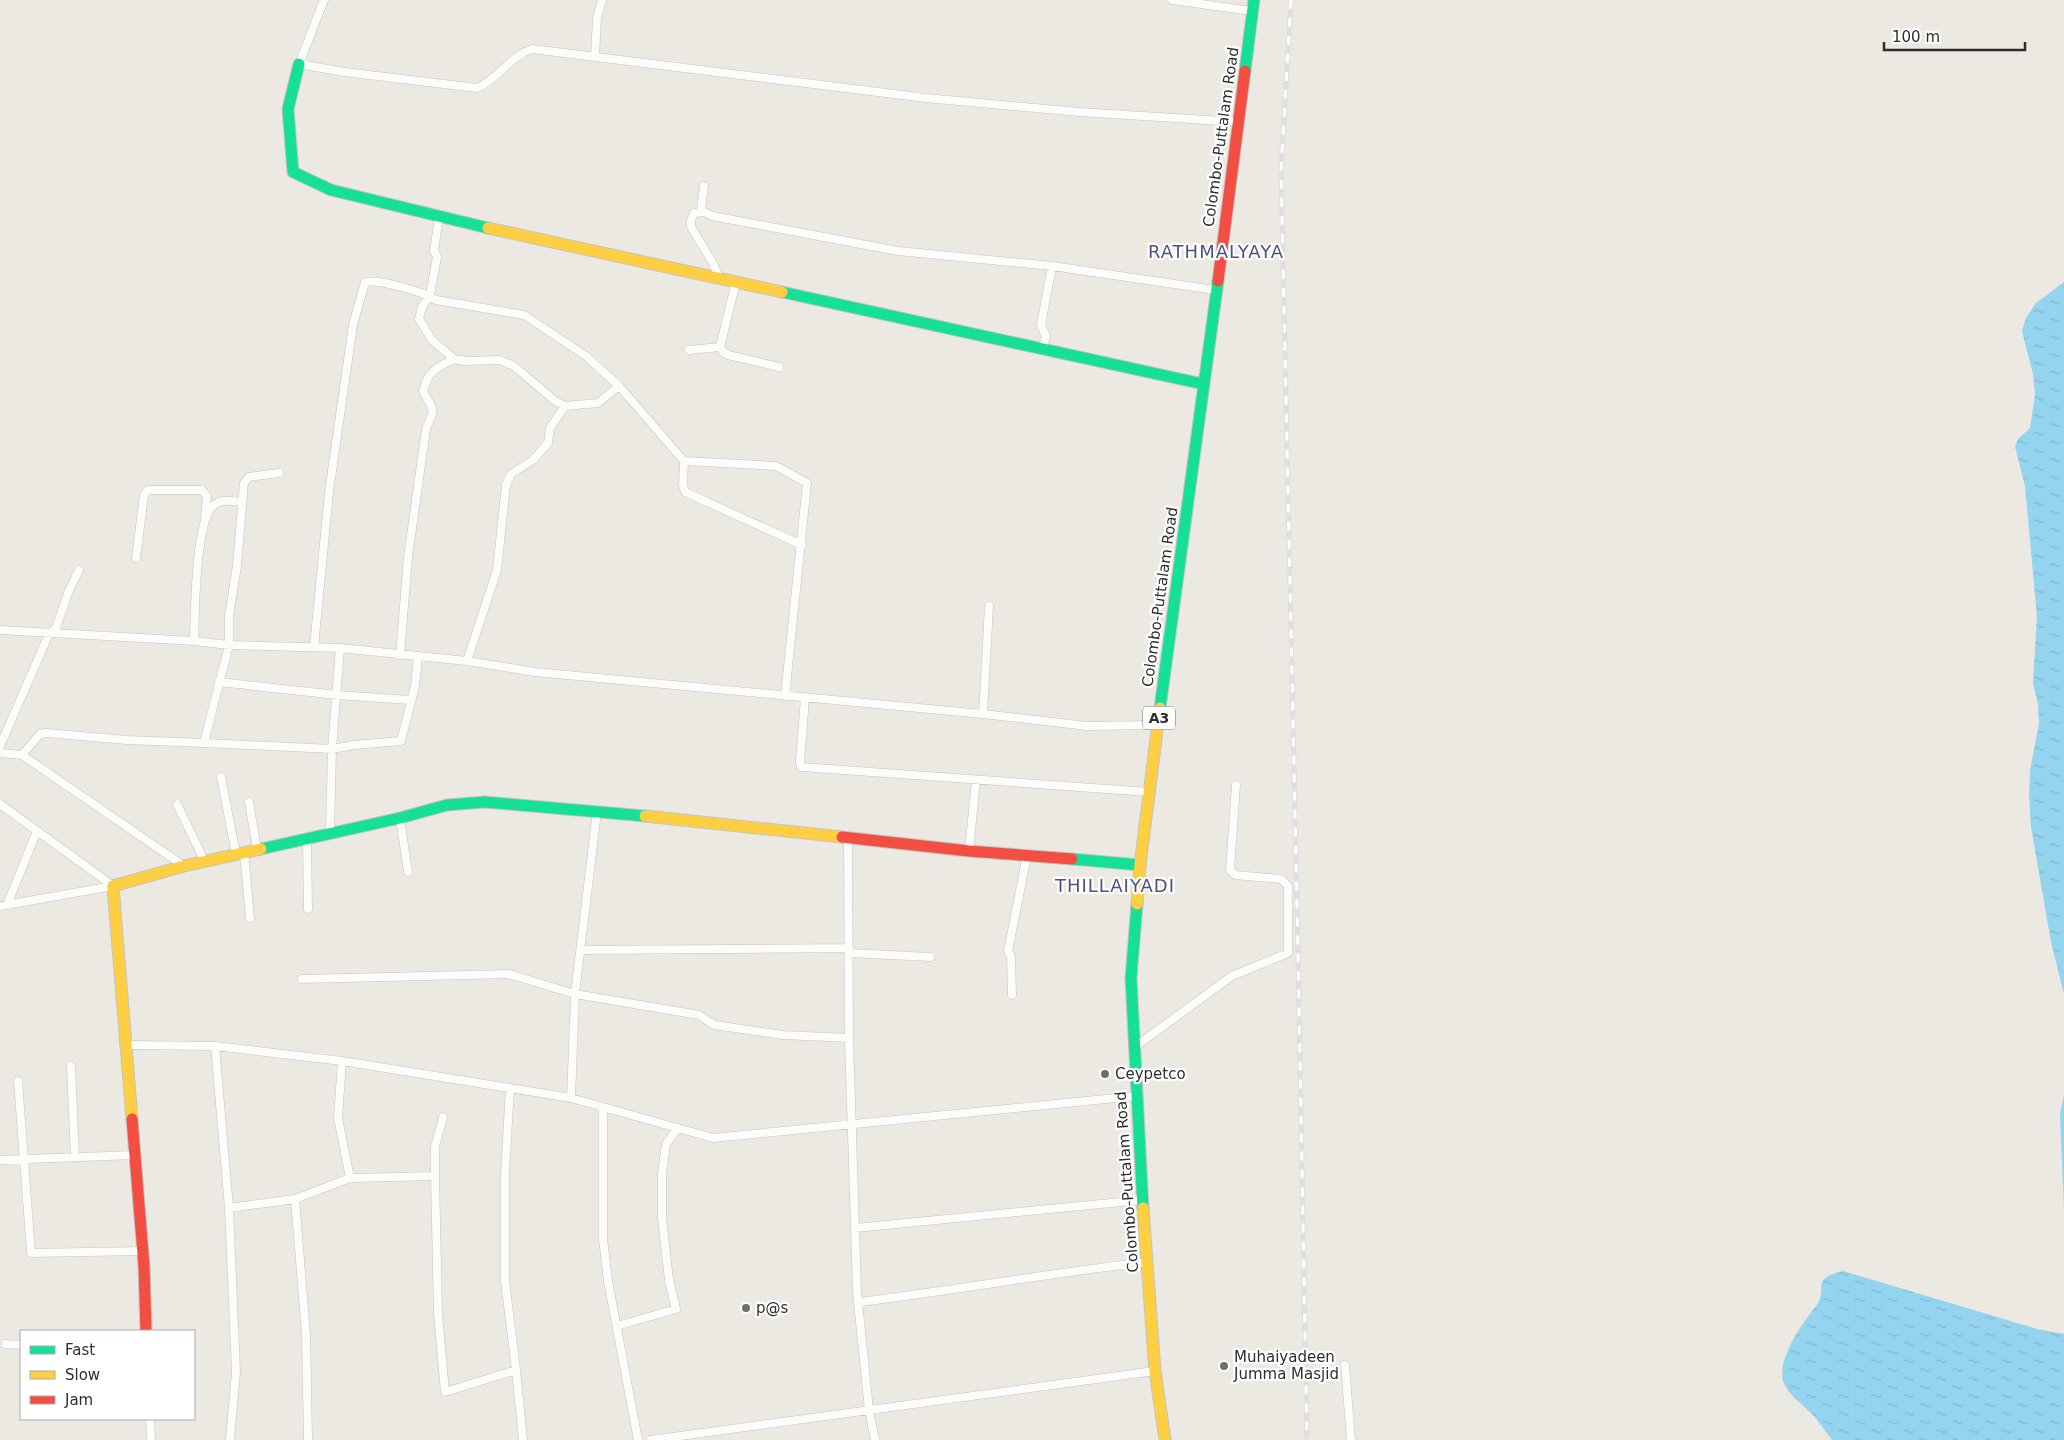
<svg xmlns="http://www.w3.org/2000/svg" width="2064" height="1440" font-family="'DejaVu Sans',sans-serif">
<defs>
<pattern id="water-ripples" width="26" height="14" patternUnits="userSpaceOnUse" patternTransform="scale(1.25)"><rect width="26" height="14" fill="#94d4ef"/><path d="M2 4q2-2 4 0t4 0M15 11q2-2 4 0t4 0" fill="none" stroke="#80b6cd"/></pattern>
</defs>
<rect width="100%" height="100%" fill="#ece8e2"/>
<!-- water -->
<path fill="url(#water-ripples)" d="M 2064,282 L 2064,994 L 2051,942 L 2031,827 L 2029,796 L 2030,770 L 2039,724 L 2038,704 L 2033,683 L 2037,617 L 2025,486 L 2015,447 L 2018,439 L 2030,428 L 2035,394 L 2033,374 L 2022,331 L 2026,318 L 2036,303 Z
M 2064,1095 L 2064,1209 L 2060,1114 Z
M 1843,1271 L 2037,1329 L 2064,1334 L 2064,1440 L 1832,1440 C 1825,1431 1819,1421 1811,1413 C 1802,1404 1790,1396 1785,1385 C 1773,1363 1803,1323 1816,1306 C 1829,1289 1809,1279 1843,1271 Z"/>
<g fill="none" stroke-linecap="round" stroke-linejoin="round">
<defs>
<path id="street" d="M 324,0 L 299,64 L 344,72 L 477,88 C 499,79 508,57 532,49 L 926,98 L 1079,112 L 1239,122
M 1172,0 L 1252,11
M 595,57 L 597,18 L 602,0
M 704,186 L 701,210 L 712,216 L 898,251 L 1052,266 L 1215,290
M 704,212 L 694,213 L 691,220 L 691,227 L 713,263 L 719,278
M 439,217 L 434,251 L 437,257 L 430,295 L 422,307 L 419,319 L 432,340 L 454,359 L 465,361 L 500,360 L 514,366 L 555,401 L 565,406 L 598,403 L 619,386
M 720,347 L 736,282
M 720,347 L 723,352 L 728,355 L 779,367
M 1043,349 L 1046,336 L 1041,325 L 1052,266
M 689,350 L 720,347
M 279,473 L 249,477 L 244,483 L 237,566 L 229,616 L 229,645 L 204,743 L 332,749 L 354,745 L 401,741 L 415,686 L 418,657
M 136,558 L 144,495 L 148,490 L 202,490 L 207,496 L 205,518
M 0,630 L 194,641 L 229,645 L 340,648 L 467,661 L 535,672 L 983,714 L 1087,726 L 1158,725
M 194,641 C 195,614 195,526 212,507 C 220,498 231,501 241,502
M 314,647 L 329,492 L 353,325 L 365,282 C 379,279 424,292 436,300 L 524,315 L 586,356 L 619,386 L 684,461
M 400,655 L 408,557 L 426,429 C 437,404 433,412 423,391 C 428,371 436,368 454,359
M 467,661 L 497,570 L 506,485 L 511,474 L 533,460 L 548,443 L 550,428 L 565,406
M 219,682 L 337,695 L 410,700
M 785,696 L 807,483 L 776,466 L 684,461 L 683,485 L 685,492 L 802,545
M 805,698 L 800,762 L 801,767 L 1149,792
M 983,714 L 989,606
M 0,746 L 49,634 L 56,628 L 68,593 L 79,570
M 0,753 L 22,755 L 40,734 L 46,733 L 127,740 L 204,743
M 22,755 L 184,866
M 221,777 L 236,854
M 249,802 L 257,849
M 0,804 L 113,886
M 177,804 L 205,862
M 400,818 L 408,872
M 330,834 L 332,749 L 340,648
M 848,838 L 849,1038 L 855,1228 L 857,1292 L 869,1410
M 307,839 L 308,909
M 969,851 L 976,780
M 244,852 L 250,918
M 7,905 L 37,831
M 0,906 L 113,886
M 581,950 L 849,948
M 849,953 L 930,957
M 302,979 L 509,974 L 575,994 L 597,811
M 1012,995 L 1011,956 L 1008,951 L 1027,856
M 126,1045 L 215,1046 L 342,1061 L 571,1098 L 713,1138 L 1136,1096
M 215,1046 L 229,1208 L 236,1372 L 230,1440
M 1136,1046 L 1232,976 L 1288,953 L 1288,886 L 1281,879 L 1235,875 L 1230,870 L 1236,785
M 71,1066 L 75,1157
M 18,1081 L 31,1253 L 142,1251
M 510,1088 L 505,1172 L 505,1281 L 516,1370
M 571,1098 L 575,994 L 699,1015 L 714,1025 L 783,1035 L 849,1038
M 603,1108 L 603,1239 L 608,1281 L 638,1440
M 0,1160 L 135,1155
M 435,1176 L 435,1147 L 443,1117
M 350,1178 L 435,1176 L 438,1314 L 445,1392 L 516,1370 L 523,1440
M 295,1199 L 350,1178 L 338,1118 L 342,1061
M 229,1208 L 295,1199 L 306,1334 L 308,1440
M 855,1228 L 1142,1200
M 860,1302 C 956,1290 1051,1273 1147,1262
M 617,1326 L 676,1309 L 669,1280 L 662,1218 L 662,1174 L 666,1144 L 678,1128
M 5,1344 L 21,1345
M 1345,1365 L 1351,1440
M 873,1409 L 869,1410 L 875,1440
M 150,1419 L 151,1440
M 651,1440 L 1155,1371"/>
<path id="fast" d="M 299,64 L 288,109 L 293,172 L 331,190 L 488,228
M 1245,71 L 1254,0
M 782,292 L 1203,384
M 1160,708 L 1218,281
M 261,849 L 400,818 L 447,805 L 485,802 L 645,816
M 1072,859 L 1140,865
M 1137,904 L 1131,978 L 1143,1208"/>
<path id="slow" d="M 488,228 L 782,292
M 645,816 L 842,837
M 1137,904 L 1140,865 L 1160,708
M 132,1119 L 113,886 L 184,866 L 261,849
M 1143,1208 L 1155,1371 L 1165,1440"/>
<path id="jam" d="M 1218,281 L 1245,71
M 842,837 L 969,851 L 1072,859
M 132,1119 L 144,1266 L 146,1331"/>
</defs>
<!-- street casing -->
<use href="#street" stroke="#c5c4c3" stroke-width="9"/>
<!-- fast casing -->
<use href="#fast" stroke="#c5c4c3" stroke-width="13"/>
<!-- slow casing -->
<use href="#slow" stroke="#c5c4c3" stroke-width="13"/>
<!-- jam casing -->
<use href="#jam" stroke="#c5c4c3" stroke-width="13"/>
<!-- street -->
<use href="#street" stroke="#fcfcfb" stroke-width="8"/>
<!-- fast -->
<use href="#fast" stroke="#16e098" stroke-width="11"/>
<!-- slow -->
<use href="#slow" stroke="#ffcf43" stroke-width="11"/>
<!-- jam -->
<use href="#jam" stroke="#f24e42" stroke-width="11"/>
<defs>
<path id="rail" d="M 1291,0 L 1281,169 L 1298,951 L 1307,1440"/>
</defs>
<!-- rail casing -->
<use href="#rail" stroke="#dedfe0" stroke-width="5"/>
<!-- rail -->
<use href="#rail" stroke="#fff" stroke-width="3" stroke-dasharray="9" stroke-linecap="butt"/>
</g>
<!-- markers -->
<g fill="#706e6c" stroke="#fff" stroke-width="2">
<circle cx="1105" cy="1074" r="5"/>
<circle cx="746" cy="1308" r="5"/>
<circle cx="1224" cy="1366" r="5"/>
</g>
<g text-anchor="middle" stroke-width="4.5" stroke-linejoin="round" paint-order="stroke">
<!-- shield labels -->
<rect fill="#fff" stroke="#6c6c6c" stroke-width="1" x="1143" y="706.5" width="32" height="23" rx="4"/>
<g font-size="14" font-weight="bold" fill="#2d2d2d">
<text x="1159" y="723">A3</text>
</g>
<!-- street labels -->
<g font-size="15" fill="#2d2d2d" stroke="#fff">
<text transform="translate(1221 137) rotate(-82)" y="5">Colombo-Puttalam Road</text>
<text transform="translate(1160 597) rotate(-82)" y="5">Colombo-Puttalam Road</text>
<text transform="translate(1127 1182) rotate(-94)" y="5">Colombo-Puttalam Road</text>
</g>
<!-- poi labels -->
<g font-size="15" fill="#2d2d2d" stroke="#fff" text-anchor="start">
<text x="1115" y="1079">Ceypetco</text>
<text x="756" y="1313">p@s</text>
<text x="1234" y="1362">Muhaiyadeen<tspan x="1234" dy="17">Jumma Masjid</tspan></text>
</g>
<!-- quarter labels -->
<g font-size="18" letter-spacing="1" fill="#4a5281" stroke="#fff">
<text x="1216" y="258">RATHMALYAYA</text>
<text x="1115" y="892">THILLAIYADI</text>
</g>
</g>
<!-- legend -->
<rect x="20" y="1330" width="175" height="90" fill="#ffffff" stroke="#ababab"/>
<rect x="30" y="1346" width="25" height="8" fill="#16e098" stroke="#ababab"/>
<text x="65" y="1355" font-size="15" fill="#2d2d2d">Fast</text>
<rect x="30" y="1371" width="25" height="8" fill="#ffcf43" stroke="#ababab"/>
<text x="65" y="1380" font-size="15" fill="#2d2d2d">Slow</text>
<rect x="30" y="1396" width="25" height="8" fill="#f24e42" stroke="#ababab"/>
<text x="65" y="1405" font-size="15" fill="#2d2d2d">Jam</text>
<!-- scale -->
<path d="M1884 42v8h141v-8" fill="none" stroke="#2d2d2d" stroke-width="2.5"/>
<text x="1892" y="42" font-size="15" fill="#2d2d2d" stroke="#ffffff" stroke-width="4" paint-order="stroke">100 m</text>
</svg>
